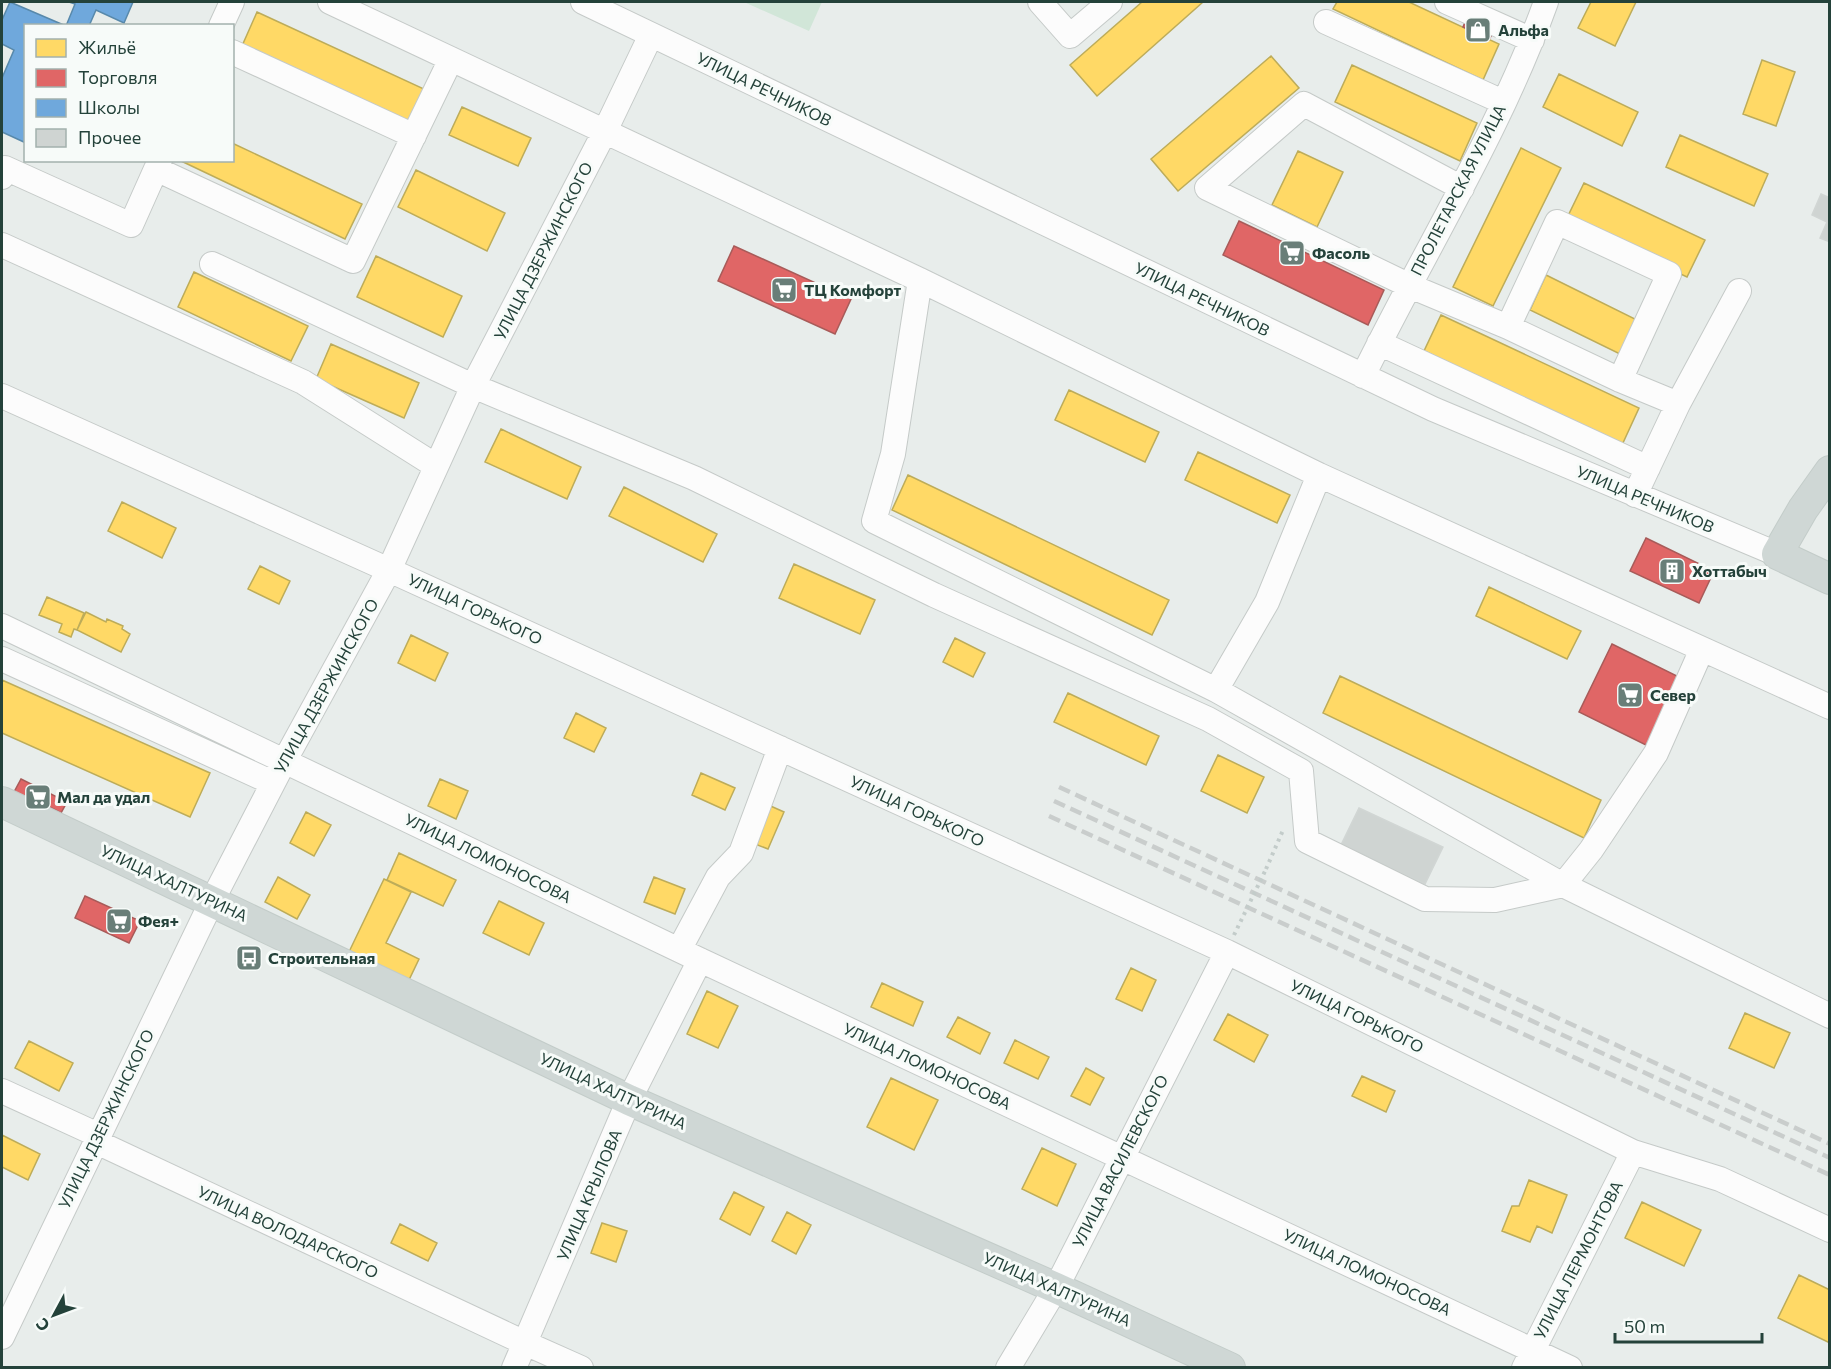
<svg xmlns="http://www.w3.org/2000/svg" width="1831" height="1369" font-family="Commissioner,sans-serif">
<rect width="100%" height="100%" fill="#e8edeb"/>
<!-- green -->
<path fill="#d1e6d8" d="M 744,2 L 822,2 L 809,31 Z"/>
<!-- homes -->
<path fill="#ffd966" stroke="#bdac59" stroke-width="1.5" d="M 1142,2 L 1203,2 L 1097,96 L 1070,65 Z
M 1337,2 L 1409,2 L 1499,44 L 1483,80 L 1333,9 Z
M 1591,2 L 1636,2 L 1615,46 L 1578,28 Z
M 257,12 L 424,89 L 408,124 L 242,46 Z
M 1271,56 L 1299,88 L 1178,191 L 1151,159 Z
M 1762,60 L 1795,72 L 1776,126 L 1743,114 Z
M 1352,65 L 1477,123 L 1460,161 L 1335,102 Z
M 1559,74 L 1638,112 L 1622,146 L 1543,107 Z
M 462,107 L 531,138 L 518,166 L 449,135 Z
M 1680,135 L 1768,174 L 1754,206 L 1666,167 Z
M 232,143 L 362,204 L 345,239 L 179,160 L 232,160 Z
M 1521,148 L 1561,168 L 1493,306 L 1453,287 Z
M 1298,151 L 1343,172 L 1317,227 L 1272,205 Z
M 416,170 L 505,213 L 487,251 L 398,207 Z
M 1584,183 L 1705,240 L 1687,277 L 1566,220 Z
M 376,256 L 462,296 L 443,337 L 357,297 Z
M 194,272 L 308,326 L 291,361 L 178,307 Z
M 1546,275 L 1637,320 L 1620,354 L 1530,310 Z
M 1441,315 L 1639,408 L 1622,445 L 1424,351 Z
M 331,344 L 419,383 L 404,418 L 316,379 Z
M 1069,390 L 1159,432 L 1145,462 L 1055,420 Z
M 501,429 L 581,467 L 567,499 L 485,462 Z
M 1198,452 L 1290,495 L 1277,523 L 1185,480 Z
M 908,475 L 1169,600 L 1152,635 L 892,510 Z
M 624,487 L 717,534 L 703,562 L 609,516 Z
M 122,502 L 176,528 L 162,558 L 108,531 Z
M 794,564 L 875,600 L 860,634 L 779,598 Z
M 260,566 L 290,581 L 279,604 L 248,589 Z
M 1489,587 L 1581,631 L 1567,659 L 1476,616 Z
M 47,597 L 84,613 L 77,630 L 74,629 L 71,637 L 59,632 L 62,624 L 39,615 Z
M 86,612 L 106,622 L 107,619 L 123,626 L 122,629 L 130,634 L 121,652 L 77,630 Z
M 411,635 L 448,653 L 435,681 L 398,663 Z
M 955,638 L 985,653 L 973,677 L 943,662 Z
M 1340,676 L 1601,800 L 1584,838 L 1323,713 Z
M 2,680 L 210,773 L 190,817 L 2,733 Z
M 1068,693 L 1159,736 L 1146,765 L 1054,722 Z
M 576,713 L 606,728 L 594,752 L 564,738 Z
M 1218,755 L 1264,777 L 1247,813 L 1201,791 Z
M 701,773 L 735,788 L 725,810 L 692,795 Z
M 440,779 L 468,791 L 456,819 L 428,806 Z
M 766,804 L 784,812 L 768,849 L 750,842 Z
M 306,812 L 331,825 L 314,856 L 290,843 Z
M 399,853 L 456,880 L 443,906 L 387,880 Z
M 278,877 L 310,895 L 297,919 L 265,902 Z
M 654,877 L 685,889 L 675,914 L 644,902 Z
M 384,879 L 411,892 L 386,943 L 419,959 L 408,982 L 347,956 Z
M 499,901 L 544,923 L 529,955 L 483,933 Z
M 1131,968 L 1156,980 L 1142,1011 L 1116,999 Z
M 882,983 L 923,1002 L 913,1026 L 871,1007 Z
M 707,991 L 738,1006 L 718,1048 L 687,1034 Z
M 1745,1013 L 1790,1033 L 1774,1068 L 1729,1048 Z
M 1228,1014 L 1268,1035 L 1254,1062 L 1214,1040 Z
M 958,1017 L 990,1033 L 980,1054 L 947,1037 Z
M 1015,1040 L 1049,1057 L 1038,1079 L 1004,1063 Z
M 29,1041 L 73,1063 L 59,1091 L 15,1068 Z
M 1086,1068 L 1104,1078 L 1090,1105 L 1071,1096 Z
M 1362,1076 L 1395,1091 L 1386,1112 L 1352,1096 Z
M 891,1078 L 938,1100 L 914,1150 L 867,1127 Z
M 2,1135 L 40,1154 L 28,1180 L 2,1167 Z
M 1042,1148 L 1076,1164 L 1057,1206 L 1022,1189 Z
M 1529,1180 L 1567,1195 L 1552,1233 L 1537,1226 L 1530,1242 L 1502,1231 L 1512,1206 L 1519,1206 Z
M 734,1192 L 764,1207 L 750,1235 L 720,1219 Z
M 1642,1202 L 1701,1230 L 1684,1266 L 1625,1238 Z
M 787,1212 L 811,1225 L 796,1254 L 772,1241 Z
M 602,1223 L 627,1231 L 616,1262 L 591,1253 Z
M 400,1224 L 437,1243 L 428,1261 L 391,1243 Z
M 1799,1275 L 1830,1290 L 1830,1343 L 1778,1318 Z"/>
<!-- shops -->
<path fill="#e06666" stroke="#a85b59" stroke-width="1.5" d="M 1466,20 L 1492,34 L 1489,40 L 1463,27 Z
M 1239,221 L 1384,290 L 1368,325 L 1223,255 Z
M 734,246 L 851,299 L 835,334 L 718,281 Z
M 1646,538 L 1714,571 L 1699,603 L 1630,571 Z
M 1612,644 L 1681,678 L 1648,746 L 1579,712 Z
M 21,779 L 67,802 L 61,813 L 38,801 L 35,805 L 13,794 Z
M 85,896 L 140,921 L 129,943 L 75,918 Z"/>
<!-- schools -->
<path fill="#6fa8dc" stroke="#5889ab" stroke-width="1.5" d="M 10,2 L 66,26 L 26,26 L 26,143 L 2,132 L 2,78 L 14,50 L 2,44 L 2,20 Z
M 69,2 L 133,2 L 124,23 L 96,10 L 89,26 L 66,26 L 75,4 Z"/>
<!-- building -->
<path fill="#cfd4d2" stroke="#d1d6d4" stroke-width="1.5" d="M 1821,194 L 1830,198 L 1830,242 L 1820,238 L 1827,222 L 1812,215 Z
M 1359,808 L 1443,847 L 1425,884 L 1341,845 Z"/>
<g fill="none" stroke-linecap="round" stroke-linejoin="round">
<defs>
<path id="minor" d="M 330,2 L 920,280 L 1319,475 L 1830,707
M 583,2 L 1433,409 L 1777,554
M 1040,2 L 1070,36 L 1110,2
M 1447,2 L 1532,40
M 1326,22 L 1503,102
M 221,26 L 232,2
M 232,52 L 414,136
M 160,160 L 156,169 L 353,261 L 451,59
M 2,177 L 5,168 L 131,225 L 156,169
M 1462,188 L 1304,104 L 1207,188 L 1410,286 L 1508,327 L 1620,380 L 1678,404 L 1635,495
M 2,245 L 303,382 L 436,466
M 212,264 L 473,386 L 694,478 L 934,595 L 1208,719 L 1301,771 L 1307,841 L 1425,899 L 1495,900 L 1563,885 L 1830,1016
M 920,280 L 893,454 L 874,521 L 1216,690 L 1563,885 L 1591,850 L 1656,753 L 1702,649
M 1508,327 L 1557,222 L 1669,274 L 1620,380
M 1379,343 L 1648,468
M 1363,376 C 1424,251 1499,133 1546,2
M 2,396 L 389,570 L 1227,952 L 1633,1152 L 1720,1179 L 1830,1230
M 1678,404 L 1739,291
M 2,626 L 700,960 L 1570,1368
M 2,659 L 273,783
M 1216,690 L 1267,602 L 1319,475
M 679,950 L 718,877 L 741,853 L 780,748
M 2,1091 L 98,1135 L 103,1145 L 525,1343 L 581,1368
M 2,1337 L 212,901 L 285,760 L 389,570 L 473,386 L 605,131 L 651,35
M 514,1368 L 629,1100 L 700,960
M 1008,1368 L 1056,1288 L 1227,952
M 1524,1368 L 1633,1152"/>
<path id="major" d="M 1830,471 L 1803,509 L 1777,554 L 1830,579
M 2,802 L 629,1100 L 1056,1288 L 1230,1368"/>
</defs>
<!-- minor casing -->
<use href="#minor" stroke="#c5cac8" stroke-width="26"/>
<!-- major casing -->
<use href="#major" stroke="#c3ccc9" stroke-width="32"/>
<!-- path -->
<path stroke="#c3ccca" stroke-width="4" stroke-dasharray="3 4.5" stroke-linecap="butt" d="M 1266,869 L 1284,828"/>
<!-- minor -->
<use href="#minor" stroke="#fcfcfc" stroke-width="24"/>
<!-- major -->
<use href="#major" stroke="#cfd7d5" stroke-width="30"/>
<!-- rail -->
<path stroke="#c9cdcc" stroke-width="4.5" stroke-dasharray="12 6" stroke-linecap="butt" d="M 1059,787 L 1830,1144
M 1054,801 L 1830,1158
M 1049,816 L 1830,1175"/>
<!-- path-bridge -->
<path stroke="#c3ccca" stroke-width="4" stroke-dasharray="3 4.5" stroke-linecap="butt" d="M 1234,935 L 1266,869"/>
</g>
<!-- icons -->
<defs>
<symbol id="shop-square" viewBox="-11 -11 22 22"><rect x="-9" y="-9" width="18" height="18" rx="4" fill="#697e78" stroke="#f7fbf9"/><path d="M-5-2.5h2.3a2.7 3.5 0 0 1 5.4 0H5L5.5 6h-11ZM-1.5-2.5h3a1.5 2.3 0 0 0-3 0Z" fill="#fff"/></symbol>
<symbol id="supermarket-square" viewBox="-11 -11 22 22"><rect x="-9" y="-9" width="18" height="18" rx="4" fill="#697e78" stroke="#f7fbf9"/><path d="M-6-5.5h2.5l.6 2H6L4.5 2H-2.5L-4.4-4H-6ZM-1.5 3.2a1.3 1.3 0 1 0 .1 0ZM3 3.2a1.3 1.3 0 1 0 .1 0Z" fill="#fff"/></symbol>
<symbol id="building-square" viewBox="-11 -11 22 22"><rect x="-9" y="-9" width="18" height="18" rx="4" fill="#697e78" stroke="#f7fbf9"/><path d="M-4-6H4V6H1V3H-1V6H-4ZM-2.5-4.3h1.7v1.8h-1.7ZM.8-4.3h1.7v1.8H.8ZM-2.5-1h1.7V.8h-1.7ZM.8-1h1.7V.8H.8Z" fill="#fff"/></symbol>
<symbol id="bus-square" viewBox="-11 -11 22 22"><rect x="-9" y="-9" width="18" height="18" rx="4" fill="#697e78" stroke="#f7fbf9"/><path d="M-5-6H5V4H4V6H2V4H-2V6H-4V4H-5ZM-3.5-4V0h7V-4ZM-3.5 1.2v1.5H-2V1.2ZM2 1.2v1.5H3.5V1.2Z" fill="#fff"/></symbol>
</defs>
<g fill-rule="evenodd">
<use href="#shop-square" x="1463" y="15" width="30" height="30"/>
<use href="#supermarket-square" x="1277" y="238" width="30" height="30"/>
<use href="#supermarket-square" x="769" y="275" width="30" height="30"/>
<use href="#building-square" x="1657" y="556" width="30" height="30"/>
<use href="#supermarket-square" x="1615" y="680" width="30" height="30"/>
<use href="#supermarket-square" x="23" y="782" width="30" height="30"/>
<use href="#supermarket-square" x="104" y="906" width="30" height="30"/>
<use href="#bus-square" x="234" y="943" width="30" height="30"/>
</g>
<g text-anchor="middle" stroke-width="6" stroke-linejoin="round" paint-order="stroke">
<!-- poi labels -->
<g font-size="16" font-weight="bold" fill="#24423a" stroke="#f7fbf9" text-anchor="start">
<text x="1498" y="36">Альфа</text>
<text x="1312" y="259">Фасоль</text>
<text x="804" y="296">ТЦ Комфорт</text>
<text x="1692" y="577">Хоттабыч</text>
<text x="1650" y="701">Север</text>
<text x="57" y="803">Мал да удал</text>
<text x="138" y="927">Фея+</text>
<text x="268" y="964">Строительная</text>
</g>
<!-- street labels -->
<g font-size="16" fill="#24423a" stroke="#f7fbf9">
<text transform="translate(764 89) rotate(26)" y="6">УЛИЦА РЕЧНИКОВ</text>
<text transform="translate(1458 190) rotate(-63)" y="6">ПРОЛЕТАРСКАЯ УЛИЦА</text>
<text transform="translate(543 251) rotate(-63)" y="6">УЛИЦА ДЗЕРЖИНСКОГО</text>
<text transform="translate(1202 299) rotate(26)" y="6">УЛИЦА РЕЧНИКОВ</text>
<text transform="translate(1645 499) rotate(23)" y="6">УЛИЦА РЕЧНИКОВ</text>
<text transform="translate(475 609) rotate(25)" y="6">УЛИЦА ГОРЬКОГО</text>
<text transform="translate(326 686) rotate(-61)" y="6">УЛИЦА ДЗЕРЖИНСКОГО</text>
<text transform="translate(917 811) rotate(25)" y="6">УЛИЦА ГОРЬКОГО</text>
<text transform="translate(488 858) rotate(26)" y="6">УЛИЦА ЛОМОНОСОВА</text>
<text transform="translate(174 883) rotate(25)" y="6">УЛИЦА ХАЛТУРИНА</text>
<text transform="translate(1357 1016) rotate(26)" y="6">УЛИЦА ГОРЬКОГО</text>
<text transform="translate(927 1066) rotate(25)" y="6">УЛИЦА ЛОМОНОСОВА</text>
<text transform="translate(613 1091) rotate(25)" y="6">УЛИЦА ХАЛТУРИНА</text>
<text transform="translate(106 1119) rotate(-64)" y="6">УЛИЦА ДЗЕРЖИНСКОГО</text>
<text transform="translate(1120 1161) rotate(-63)" y="6">УЛИЦА ВАСИЛЕВСКОГО</text>
<text transform="translate(589 1195) rotate(-67)" y="6">УЛИЦА КРЫЛОВА</text>
<text transform="translate(288 1232) rotate(25)" y="6">УЛИЦА ВОЛОДАРСКОГО</text>
<text transform="translate(1578 1260) rotate(-63)" y="6">УЛИЦА ЛЕРМОНТОВА</text>
<text transform="translate(1367 1272) rotate(25)" y="6">УЛИЦА ЛОМОНОСОВА</text>
<text transform="translate(1057 1289) rotate(24)" y="6">УЛИЦА ХАЛТУРИНА</text>
</g>
</g>
<!-- border -->
<rect width="1831" height="1369" fill="none" stroke="#24423a" stroke-width="6"/>
<!-- legend -->
<rect x="24" y="24" width="210" height="138" fill="#f7fbf9" stroke="#a3b1ad" stroke-width="1.5"/>
<rect x="36" y="39" width="30" height="18" fill="#ffd966" stroke="#a3b1ad" stroke-width="1.5"/>
<text x="78" y="54" font-size="18" fill="#24423a">Жильё</text>
<rect x="36" y="69" width="30" height="18" fill="#e06666" stroke="#a3b1ad" stroke-width="1.5"/>
<text x="78" y="84" font-size="18" fill="#24423a">Торговля</text>
<rect x="36" y="99" width="30" height="18" fill="#6fa8dc" stroke="#a3b1ad" stroke-width="1.5"/>
<text x="78" y="114" font-size="18" fill="#24423a">Школы</text>
<rect x="36" y="129" width="30" height="18" fill="#cfd4d2" stroke="#a3b1ad" stroke-width="1.5"/>
<text x="78" y="144" font-size="18" fill="#24423a">Прочее</text>
<!-- north arrow -->
<g transform="translate(54 1315) rotate(229)" stroke="#f7fbf9" stroke-width="4.5" paint-order="stroke">
<path d="M0-4.5L10 22L0 15L-10 22Z" fill="#24423a"/>
<text y="-9" font-size="16" font-weight="bold" text-anchor="middle" fill="#24423a">С</text>
</g>
<!-- scale -->
<path d="M1615 1333v9h147v-9" fill="none" stroke="#24423a" stroke-width="3"/>
<text x="1624" y="1333" font-size="18" fill="#24423a" stroke="#f7fbf9" stroke-width="4.5" paint-order="stroke">50 m</text>
</svg>
